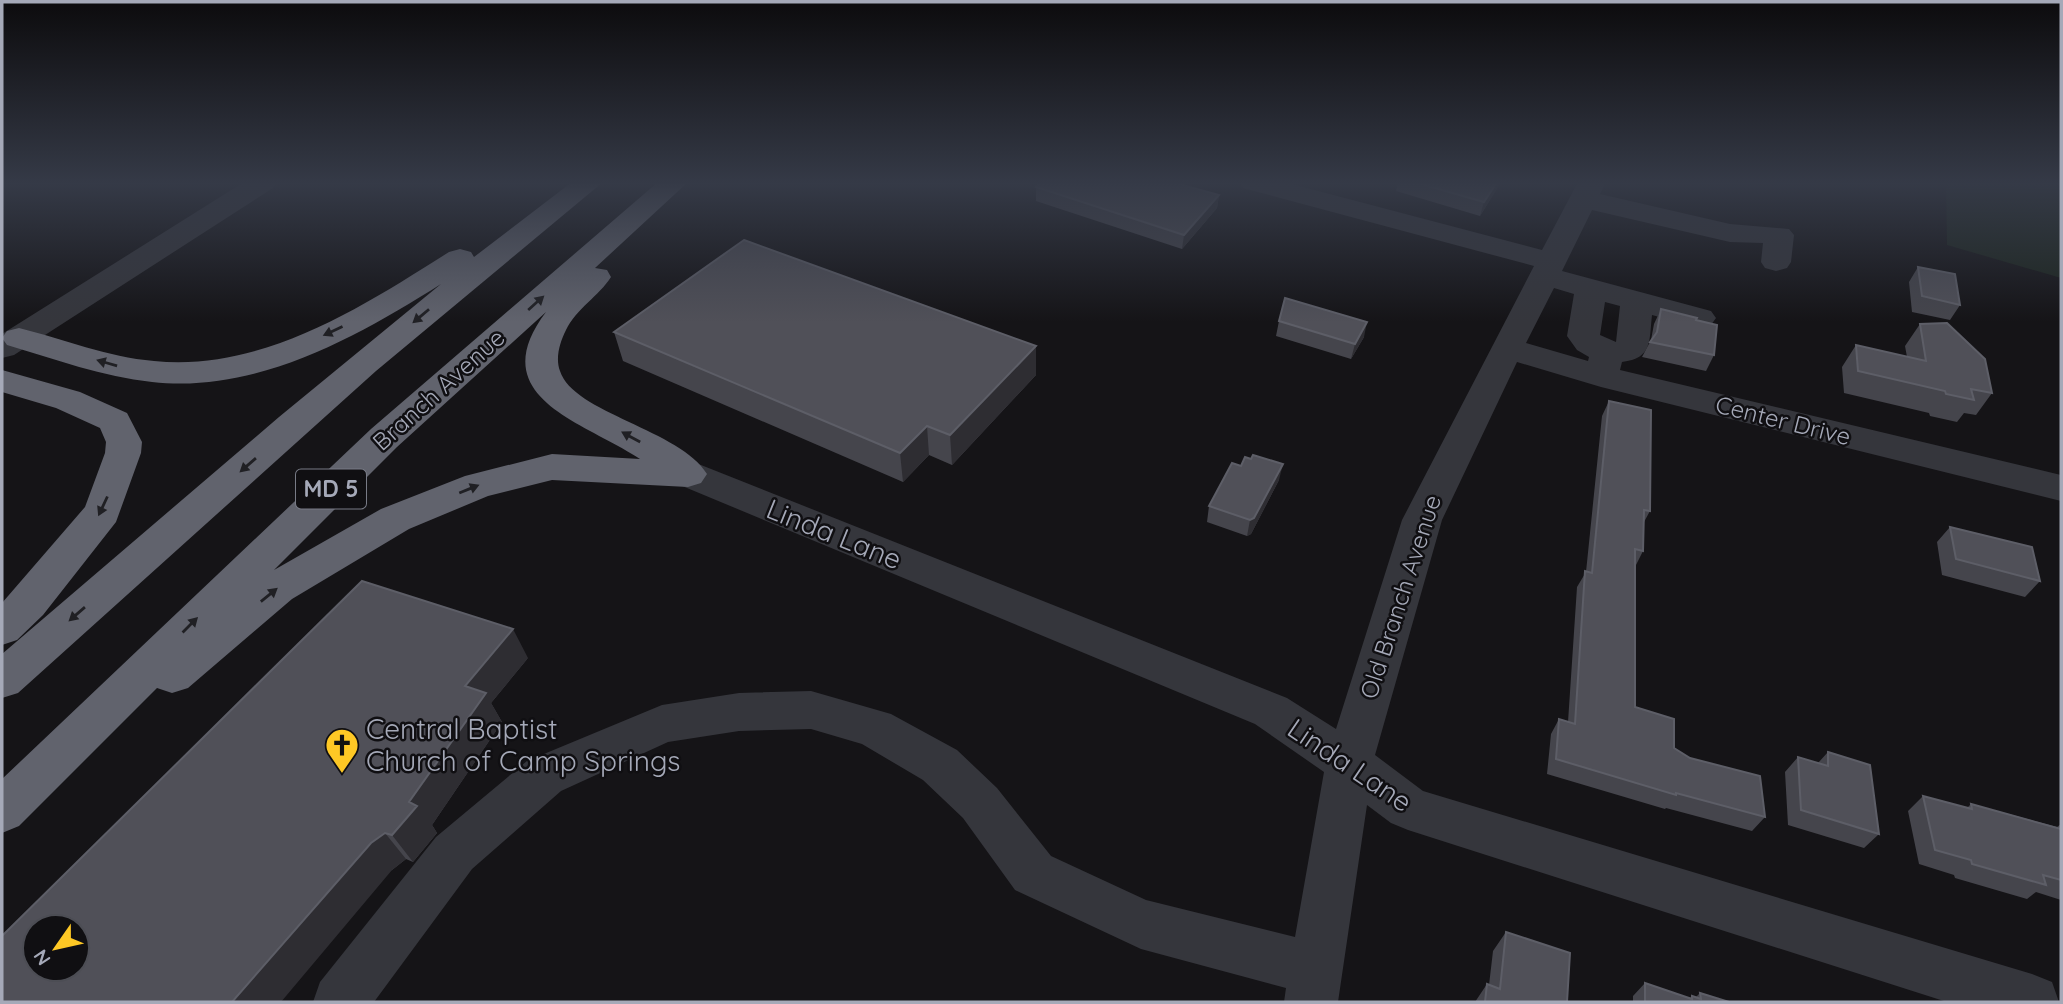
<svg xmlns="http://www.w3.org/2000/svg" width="2063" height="1004" font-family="Quicksand,sans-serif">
<rect width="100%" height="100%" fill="#151417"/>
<!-- green -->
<path fill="#1c251e" d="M 1970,182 L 2061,182 L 2061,278 L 1947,245 L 1946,184 Z"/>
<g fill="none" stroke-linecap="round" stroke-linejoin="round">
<!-- minor -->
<path fill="#35363c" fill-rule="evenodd" d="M 244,182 L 277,182 L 273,188 L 14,355 L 2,358 L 2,334 Z
M 1239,182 L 1284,182 L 1542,250 L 1578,182 L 1606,182 L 1600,194 L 1730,224 L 1789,229 L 1794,235 L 1791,262 L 1787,268 L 1776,271 L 1765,268 L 1761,262 L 1763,243 L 1730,242 L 1592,210 L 1562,271 L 1711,311 L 1716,318 L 1711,325 L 1700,328 L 1652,315 C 1649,341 1653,358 1622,362 L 1620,370 L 2061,475 L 2061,501 L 1601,387 L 1517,362 L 1442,520 L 1375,755 L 1423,791 L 2032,974 L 2052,982 L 2059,1002 L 1947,1002 L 1408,830 L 1391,823 L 1367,805 L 1338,1002 L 1284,1002 L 1286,988 L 1141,949 L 1015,890 L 963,818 L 923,780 L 862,744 L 811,729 L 739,731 L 668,742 L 561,791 L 472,869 L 374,1002 L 313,1002 L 320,982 L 436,837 L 527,761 L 662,705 L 739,693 L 811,691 L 891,714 L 957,750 L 997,788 L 1051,856 L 1146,900 L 1295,937 L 1324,772 L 1255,724 L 675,483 L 669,474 L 675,465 L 688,461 L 701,465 L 1287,698 L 1336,729 L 1402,520 L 1534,266 L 1243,188 ZM 1554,288 L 1574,294 L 1567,336 L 1577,350 L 1589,357 L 1588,361 L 1526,343 ZM 1605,302 L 1620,306 L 1616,342 L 1600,335 Z"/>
<!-- highway -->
<path fill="#61636d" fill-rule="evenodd" d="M 572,182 L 603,182 L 376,371 L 18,693 L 2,698 L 2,654 L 279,417 L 441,284 C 357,337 256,394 152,382 C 103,377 55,359 7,345 L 2,338 L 7,331 L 19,328 C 64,339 107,357 154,361 C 262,372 362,307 449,252 L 460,249 L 471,252 L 474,257 Z
M 658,182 L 688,182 L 595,268 L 607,270 L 611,277 C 599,296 576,309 566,330 C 560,342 555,358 560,371 C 573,413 681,430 707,474 L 701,483 L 688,487 L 552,480 L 488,496 L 409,529 L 292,599 L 188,688 L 172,693 L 157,688 L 19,826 L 2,833 L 2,779 L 371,429 ZM 546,312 C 481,398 585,422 640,459 L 552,454 L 465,476 L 381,509 L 274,570 L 397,447 Z
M 2,370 L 80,392 L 127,413 L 142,442 L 141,453 L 116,522 L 43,615 L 17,640 L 2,645 L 2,603 L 85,507 L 105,453 L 106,442 L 100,428 L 56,408 L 2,392 Z"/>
</g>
<!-- wall -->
<path fill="#45454c" d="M 1398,182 L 1501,182 L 1480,216 L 1396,191 Z
M 1036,187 L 1219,195 L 1217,208 L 1182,249 L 1036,201 Z
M 1918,267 L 1960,305 L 1950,320 L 1912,312 L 1909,282 Z
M 1661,309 L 1696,320 L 1714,355 L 1706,371 L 1642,357 L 1651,340 L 1654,324 Z
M 1279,321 L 1364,337 L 1351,359 L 1276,336 Z
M 1920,324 L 1992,393 L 1976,415 L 1964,413 L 1957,422 L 1930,416 L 1929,413 L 1844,393 L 1842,367 L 1856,345 L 1907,357 L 1905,346 Z
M 614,332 L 1036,346 L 1036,375 L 952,465 L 929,455 L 903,482 L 623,361 Z
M 1609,401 L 1650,511 L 1644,522 L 1643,551 L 1635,567 L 1635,707 L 1674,748 L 1765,817 L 1752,831 L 1666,808 L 1665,809 L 1547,774 L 1551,734 L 1559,719 L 1568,722 L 1577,587 L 1586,572 L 1602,416 Z
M 1279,480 L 1251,534 L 1247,536 L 1207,522 L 1209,506 Z
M 1950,527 L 2040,581 L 2025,597 L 1942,575 L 1937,542 Z
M 528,658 L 491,703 L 502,722 L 432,825 L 437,833 L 413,862 L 406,859 L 392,870 L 2,1002 Z
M 1828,752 L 1879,834 L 1864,848 L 1788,825 L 1785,772 L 1798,757 L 1818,763 Z
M 1923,796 L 1967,808 L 1971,804 L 2057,827 L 2061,824 L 2061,900 L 2036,892 L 2027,899 L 1955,878 L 1954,875 L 1919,864 L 1908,811 Z
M 1506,932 L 1567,1002 L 1475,1002 L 1487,984 L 1489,985 L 1493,951 Z
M 1645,983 L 1690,998 L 1692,996 L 1696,997 L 1700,993 L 1729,1002 L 1633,1002 L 1633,996 Z"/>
<!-- shaded-wall -->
<path fill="#2e2d32" d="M 1497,182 L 1501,182 L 1480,216 L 1484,202 Z
M 1219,195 L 1217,208 L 1182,249 L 1184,235 Z
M 1367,322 L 1364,337 L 1351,359 L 1355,344 Z
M 1036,346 L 1036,375 L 952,465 L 950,435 Z
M 927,426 L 929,455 L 903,482 L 900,453 Z
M 1283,464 L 1279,480 L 1251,534 L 1247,536 L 1250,520 Z
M 513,629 L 528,658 L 491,703 L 502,722 L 432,825 L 437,833 L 413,862 L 392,835 L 409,802 L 465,686 Z
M 385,833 L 406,859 L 392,870 L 281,1002 L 232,1002 L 371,843 Z"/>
<!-- building -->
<path fill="#505058" stroke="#5d5e67" stroke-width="2" fill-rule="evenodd" d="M 1040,182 L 1172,182 L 1219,195 L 1184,235 L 1036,187 Z
M 1414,182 L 1497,182 L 1484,202 Z
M 744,240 L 1036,346 L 950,435 L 927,426 L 900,453 L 614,332 Z
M 1918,267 L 1955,274 L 1960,305 L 1922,296 Z
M 1285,298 L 1367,322 L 1355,344 L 1279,321 Z
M 1661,309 L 1697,318 L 1696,320 L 1717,325 L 1714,355 L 1650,342 L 1657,332 Z
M 1947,323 L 1985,359 L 1992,393 L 1971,389 L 1974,400 L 1946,394 L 1945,391 L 1858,371 L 1856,345 L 1926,361 L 1920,324 Z
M 1609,401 L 1651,410 L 1650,511 L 1644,510 L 1643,551 L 1635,549 L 1635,707 L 1674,719 L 1674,748 L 1690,758 L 1760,776 L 1765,817 L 1676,793 L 1676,795 L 1556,759 L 1559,719 L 1575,724 L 1585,571 L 1592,573 Z
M 1253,455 L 1283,464 L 1254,518 L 1250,520 L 1209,506 L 1232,463 L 1241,466 L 1245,457 L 1251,459 Z
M 1950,527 L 2032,547 L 2040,581 L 1956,559 Z
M 362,581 L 513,629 L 465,686 L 486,693 L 409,802 L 417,806 L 392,835 L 385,833 L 371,843 L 232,1002 L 2,1002 L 2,936 ZM 35,927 L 77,927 L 77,969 L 35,969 Z
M 1828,752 L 1870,765 L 1879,834 L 1801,810 L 1798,757 L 1828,766 Z
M 1923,796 L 1972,809 L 1971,804 L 2061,829 L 2061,880 L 2043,875 L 2046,885 L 1972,864 L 1971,860 L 1935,850 Z
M 1506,932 L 1570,953 L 1567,1002 L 1485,1002 L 1487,984 L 1500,989 Z
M 1645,983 L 1692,999 L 1692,996 L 1701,999 L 1700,993 L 1729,1002 L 1645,1002 Z"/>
<!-- one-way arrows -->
<defs><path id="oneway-solid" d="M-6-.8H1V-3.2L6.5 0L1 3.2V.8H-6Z" transform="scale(1.75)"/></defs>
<g fill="#202024">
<use href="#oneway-solid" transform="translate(536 303) rotate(-42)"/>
<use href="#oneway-solid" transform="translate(421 316) rotate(140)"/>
<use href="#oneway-solid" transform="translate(333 331) rotate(155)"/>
<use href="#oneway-solid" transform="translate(107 363) rotate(-164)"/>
<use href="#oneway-solid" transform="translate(631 437) rotate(-151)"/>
<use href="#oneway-solid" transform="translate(248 465) rotate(139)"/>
<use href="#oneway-solid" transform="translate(469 489) rotate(-22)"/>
<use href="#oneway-solid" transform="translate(103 506) rotate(115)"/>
<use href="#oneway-solid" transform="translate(269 595) rotate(-39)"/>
<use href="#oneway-solid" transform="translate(77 614) rotate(139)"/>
<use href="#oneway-solid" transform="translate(190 625) rotate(-45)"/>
</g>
<!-- sky -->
<linearGradient id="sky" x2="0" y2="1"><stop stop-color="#0c0b0d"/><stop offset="0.57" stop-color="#353a47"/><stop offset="1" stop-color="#353a47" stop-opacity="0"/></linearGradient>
<rect width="2063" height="322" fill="url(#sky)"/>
<!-- icons -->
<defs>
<symbol id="church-pin" viewBox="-11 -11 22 30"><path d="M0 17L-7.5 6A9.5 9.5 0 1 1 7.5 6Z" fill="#fec825" stroke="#100f12"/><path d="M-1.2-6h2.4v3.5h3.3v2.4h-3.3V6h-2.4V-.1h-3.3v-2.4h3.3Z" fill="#111"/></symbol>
</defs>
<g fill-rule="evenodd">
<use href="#church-pin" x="323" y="726" width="38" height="52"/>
</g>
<g text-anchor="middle" stroke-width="5" stroke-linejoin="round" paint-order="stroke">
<!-- shield labels -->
<rect fill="#100f12" stroke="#787b86" stroke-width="2" x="296" y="469.5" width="70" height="39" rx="5"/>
<g font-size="23" font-weight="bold" fill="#a5a9b8">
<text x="331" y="497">MD 5</text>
</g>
<!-- street labels -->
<g font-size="24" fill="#a5a9b8" stroke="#100f12">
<text transform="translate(439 390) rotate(-42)" y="8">Branch Avenue</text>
<text transform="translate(1783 421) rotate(14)" y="8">Center Drive</text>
<text transform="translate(1401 597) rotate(-72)" y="8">Old Branch Avenue</text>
</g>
<!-- near-street labels -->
<g font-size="28" fill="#a5a9b8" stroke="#100f12">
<text transform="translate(834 534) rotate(22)" y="10">Linda Lane</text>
<text transform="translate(1350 765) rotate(34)" y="10">Linda Lane</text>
</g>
<!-- near-poi labels -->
<g font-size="28" fill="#a5a9b8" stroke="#100f12" text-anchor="start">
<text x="366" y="739">Central Baptist<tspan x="366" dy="32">Church of Camp Springs</tspan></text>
</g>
</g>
<!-- border -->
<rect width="2063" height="1004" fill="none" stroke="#a5a9b8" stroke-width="7"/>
<!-- north arrow -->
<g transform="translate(56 948) rotate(236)"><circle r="33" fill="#100f12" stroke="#4c4d54" stroke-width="2"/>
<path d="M0-5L12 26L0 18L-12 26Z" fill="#fec825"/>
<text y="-10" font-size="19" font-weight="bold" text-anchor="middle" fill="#a5a9b8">N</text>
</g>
</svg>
